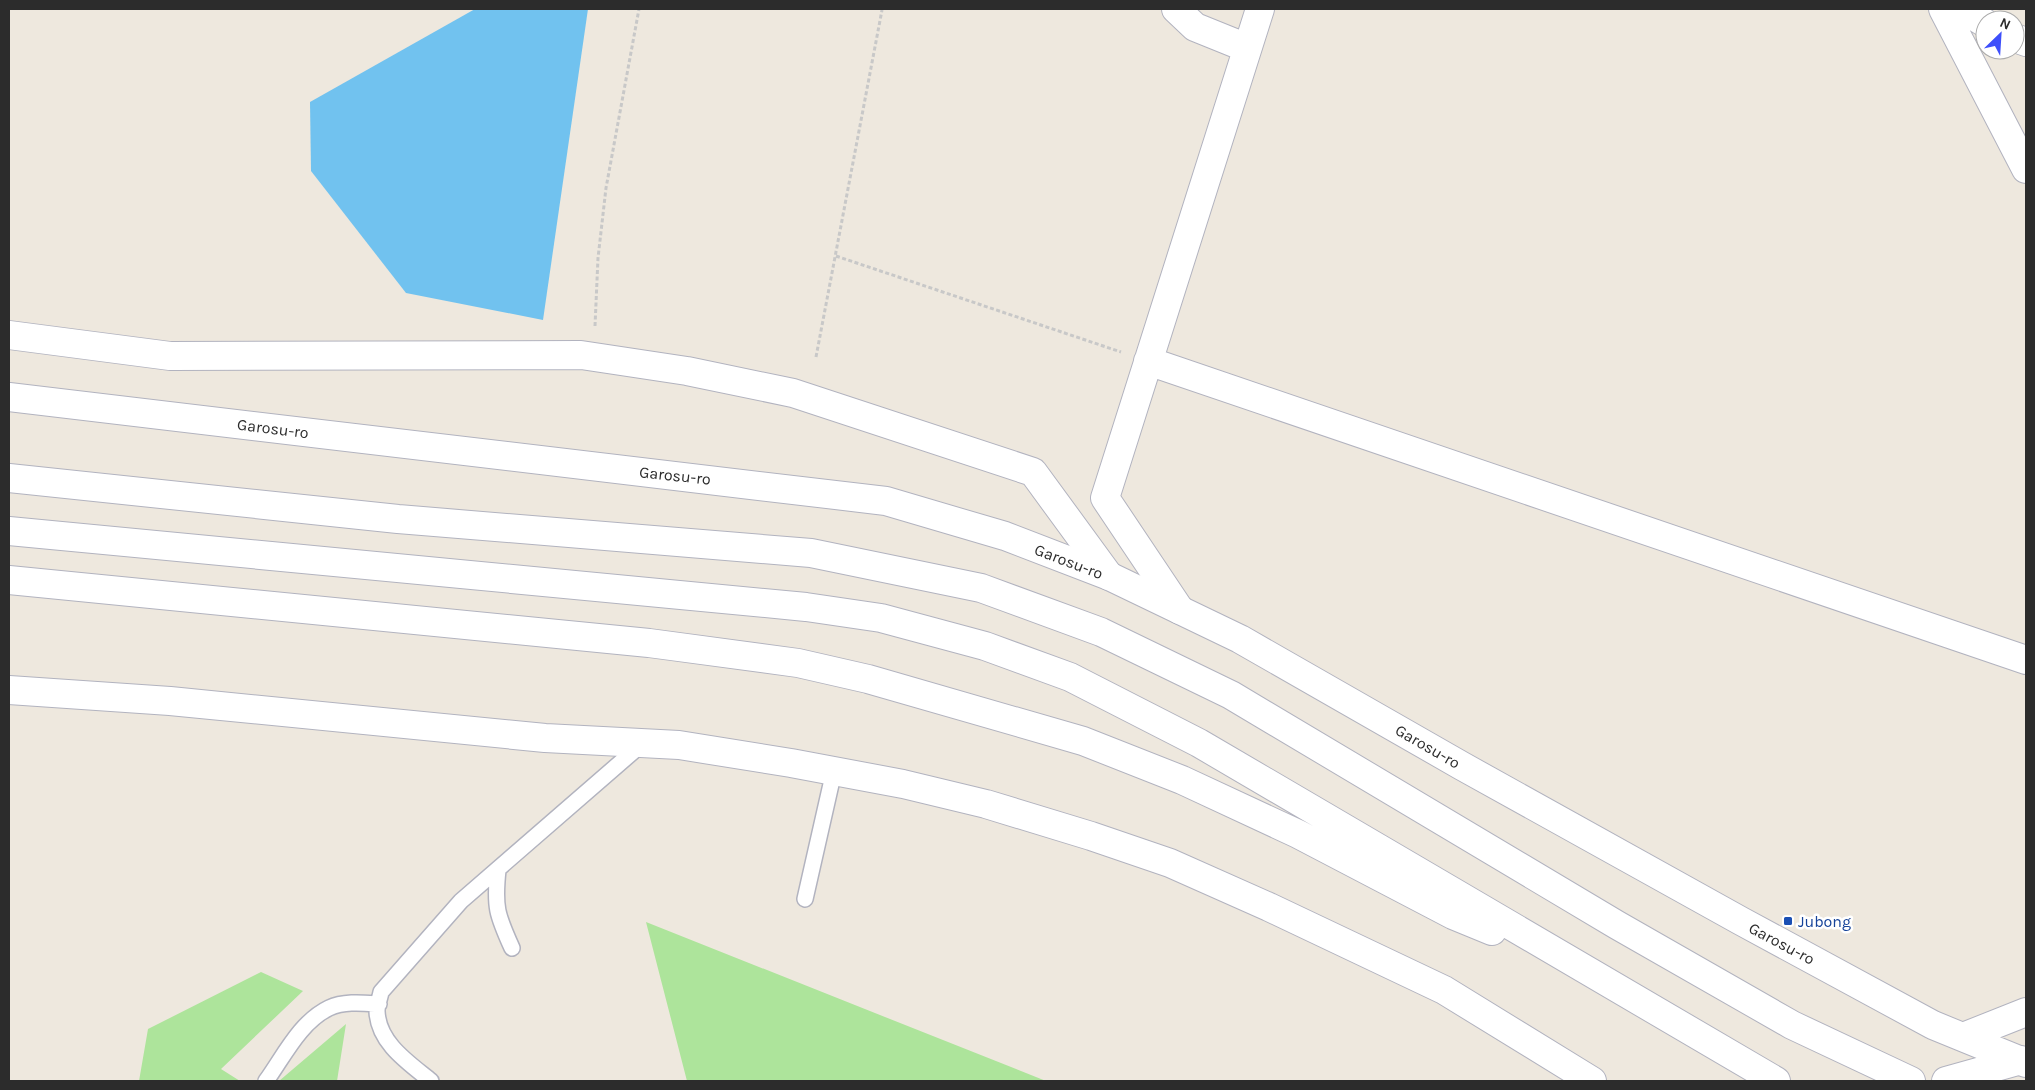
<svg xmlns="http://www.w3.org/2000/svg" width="2035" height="1090" font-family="Karla,sans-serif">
<rect width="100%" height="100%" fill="#eee8de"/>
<!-- green -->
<path fill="#ade49b" d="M 646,922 L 1046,1081 L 687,1081 Z
M 261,972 L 303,991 L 221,1069 L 240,1081 L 139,1081 L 148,1029 Z
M 346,1024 L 337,1081 L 279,1081 Z"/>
<!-- water -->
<path fill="#71c2ef" d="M 475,9 L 588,9 L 543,320 L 406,293 L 311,171 L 310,102 Z"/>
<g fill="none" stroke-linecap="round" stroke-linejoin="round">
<defs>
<path id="lane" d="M 498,870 C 494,907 497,915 512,948
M 805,899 L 834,771
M 266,1081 C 284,1056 300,1022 329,1008 C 344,1001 363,1003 379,1004
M 431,1081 C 409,1063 378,1043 377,1011 C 377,1005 380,998 381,992 L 461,901 L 643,743"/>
<path id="street" d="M 1176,9 L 1195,27 L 1247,48
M 1943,9 L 2026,169
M 1962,9 L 1985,23
M 2015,38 L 2026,42
M 9,335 L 170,356 L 581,355 L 687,371 L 793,393 L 1033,472 L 1109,576
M 1148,361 L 2026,660
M 1180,610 L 1105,498 L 1260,9
M 9,690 L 170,701 L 545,738 L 679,745 L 791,763 L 903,784 L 986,804 L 1091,836 L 1170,863 L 1269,907 L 1444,990 L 1592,1081
M 1946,1081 L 2021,1060"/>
<path id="secondary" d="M 9,397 L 886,501 L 1005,536 L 1109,576 L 1240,639 L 1462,766 L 1741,921 L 1933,1025 L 2026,1063
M 9,478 L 398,519 L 811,553 L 981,588 L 1101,632 L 1231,695 L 1617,925 L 1792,1025 L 1911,1081
M 9,531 L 806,607 L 881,618 L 985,646 L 1070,677 L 1199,743 L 1776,1081
M 9,580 L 649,643 L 798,663 L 868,679 L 1083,741 L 1182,780 L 1298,834 L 1453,915 L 1492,931
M 1963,1037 L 2026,1012"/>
</defs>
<!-- lane casing -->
<use href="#lane" stroke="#b2b3bf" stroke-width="18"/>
<!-- street casing -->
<use href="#street" stroke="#b2b3bf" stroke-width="30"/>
<!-- secondary casing -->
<use href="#secondary" stroke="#b2b3bf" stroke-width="30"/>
<!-- path -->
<path stroke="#c8c8c8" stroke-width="3" stroke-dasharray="4 2.5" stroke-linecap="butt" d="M 836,256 L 1121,352
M 595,326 L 598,258 L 606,188 L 639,9
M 816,357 L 882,10"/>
<!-- lane -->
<use href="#lane" stroke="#fff" stroke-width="15"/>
<!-- street -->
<use href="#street" stroke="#fff" stroke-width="28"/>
<!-- secondary -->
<use href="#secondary" stroke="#fff" stroke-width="28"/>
</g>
<!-- markers -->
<rect fill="#1a4fb4" stroke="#fff" stroke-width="2" x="1783" y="916" width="10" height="10" rx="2.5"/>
<g text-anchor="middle" stroke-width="5" stroke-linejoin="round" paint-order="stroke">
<!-- street labels -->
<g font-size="16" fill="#2c2c2c" stroke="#fff">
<text transform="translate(273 428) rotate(7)" y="6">Garosu-ro</text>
<text transform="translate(675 475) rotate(6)" y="6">Garosu-ro</text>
<text transform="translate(1069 561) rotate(21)" y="6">Garosu-ro</text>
<text transform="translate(1428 746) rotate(30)" y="6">Garosu-ro</text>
<text transform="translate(1782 943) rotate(28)" y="6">Garosu-ro</text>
</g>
<!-- transit labels -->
<g font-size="16" fill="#164399" stroke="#fff" text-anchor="start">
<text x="1798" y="927">Jubong</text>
</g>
</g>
<!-- border -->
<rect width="2035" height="1090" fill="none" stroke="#2c2c2c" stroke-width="20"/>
<!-- north arrow -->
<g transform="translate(2000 35) rotate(25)"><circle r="24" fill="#ffffff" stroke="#ababab"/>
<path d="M0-4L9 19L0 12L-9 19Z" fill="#3e4ffb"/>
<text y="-8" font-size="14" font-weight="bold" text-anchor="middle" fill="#2c2c2c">N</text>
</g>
</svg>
